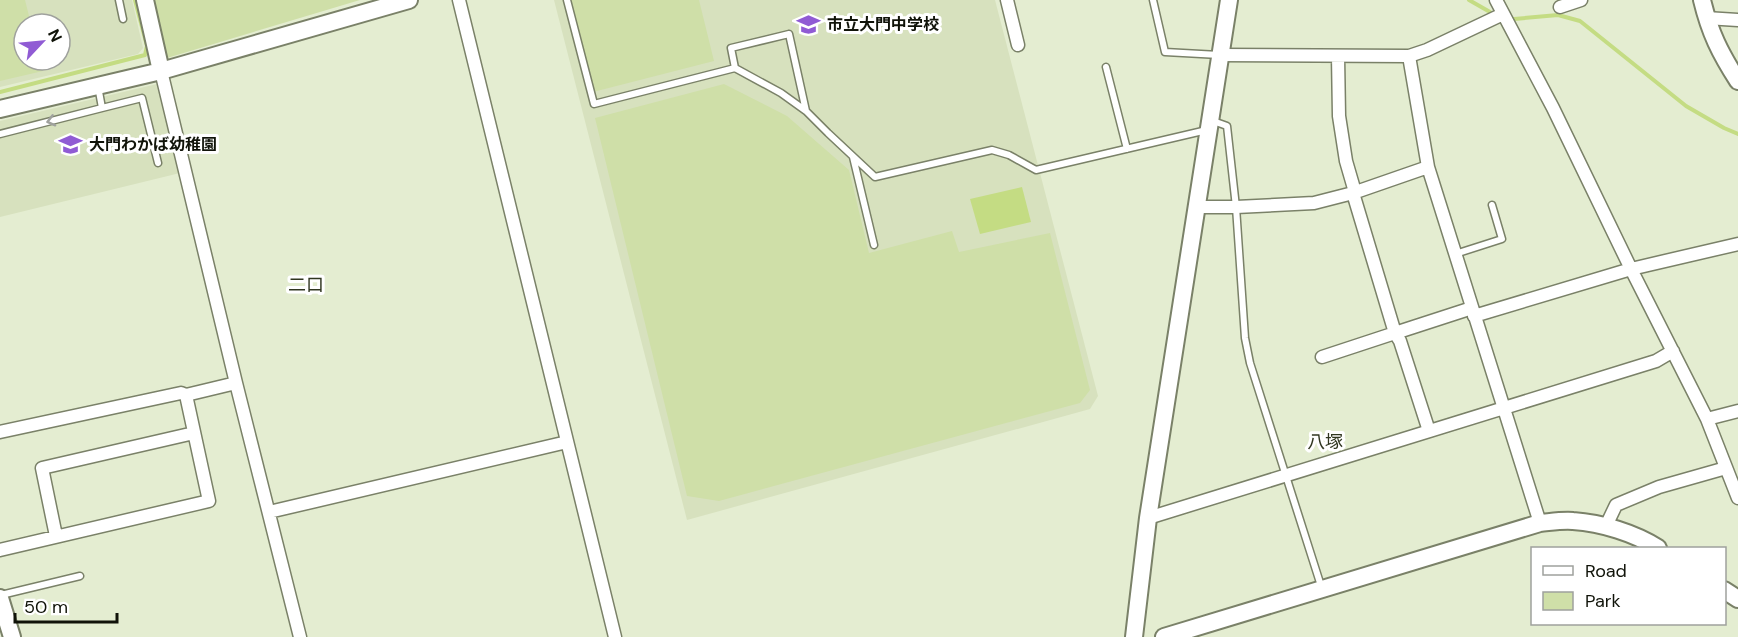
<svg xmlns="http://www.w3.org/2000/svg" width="1738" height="637" font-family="'DM Sans','Noto Sans JP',sans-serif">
<rect width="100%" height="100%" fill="#e4edd1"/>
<!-- built -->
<path fill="#d7e1be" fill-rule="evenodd" d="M 0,0 L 132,0 L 143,48 L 138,54 L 0,87 ZM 24,24 L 60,24 L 60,60 L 24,60 Z
M 554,0 L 995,0 L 1098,396 L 1090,409 L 687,520 Z
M 157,84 L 180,173 L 0,217 L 0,121 Z"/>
<!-- green -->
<path fill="#cfdfa8" d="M 0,0 L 25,0 L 31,24 L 24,24 L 24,60 L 40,60 L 43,71 L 0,81 Z
M 154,0 L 360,0 L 167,58 Z
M 571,0 L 699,0 L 714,61 L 593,92 Z
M 724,84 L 787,116 L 849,170 L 869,253 L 952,231 L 959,252 L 1050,233 L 1090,390 L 1080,403 L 719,501 L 687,496 L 595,118 Z"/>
<!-- water -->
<path fill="#c4dc83" d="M 1022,187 L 1031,222 L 980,234 L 970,199 Z"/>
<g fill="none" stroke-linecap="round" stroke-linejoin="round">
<!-- stream -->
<path stroke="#c4dc83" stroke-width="4" d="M 1469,0 L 1490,12
M 1514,19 L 1558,15 L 1580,21 L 1686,106 L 1724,128 L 1738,134
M 0,92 L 145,55 L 147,46 L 135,0"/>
<defs>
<path id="lane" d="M 119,0 L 123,19
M 567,0 L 594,104 L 735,68 L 781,93 L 806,111 L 789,34 L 731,48 L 735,68
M 1153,0 L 1165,52 L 1219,55
M 1106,67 L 1127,149
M 98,86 L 102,108 L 142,98 L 158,163
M 806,111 L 828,133 L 875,177 L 992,150 L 1009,155 L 1036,170 L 1207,130
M 1213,121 L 1227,126 L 1236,207 L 1245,338 L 1250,363 L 1322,589
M 0,134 L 102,108
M 853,157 L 874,245
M 1455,254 L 1502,239 L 1492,205
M 1,595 L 80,576"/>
<path id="street" d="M 459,0 L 615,637
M 1007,0 L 1018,45
M 1496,0 L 1553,108 L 1631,269 L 1707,419 L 1738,498
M 1560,7 L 1581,0
M 1706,18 L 1738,20
M 1219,55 L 1409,56 L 1427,50 L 1503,14
M 1338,56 L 1339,116 L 1346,161 L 1355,192
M 1409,56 L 1428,167 L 1540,523
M 161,71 L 236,383 L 300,637
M 1353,193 L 1428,167
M 1196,207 L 1236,207 L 1314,203 L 1353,193 L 1395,333 L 1322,357
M 1474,316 L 1631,269 L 1738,244
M 1707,419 L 1738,411
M 1429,431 L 1400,341 L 1395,333 L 1472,308
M 0,432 L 181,393 L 186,395
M 269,512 L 567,442
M 1148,518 L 1656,361 L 1673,351
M 1606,526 L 1616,505 L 1659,487 L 1726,468
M 56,536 L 42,468 L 194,433
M 0,550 L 209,501 L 186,395 L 236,383"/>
<path id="secondary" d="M 145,0 L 161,71
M 1702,0 C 1710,33 1720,53 1738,81
M 0,109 L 161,71 L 409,0
M 1724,590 L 1738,599
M 0,598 L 12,637
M 1134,637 L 1148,518 L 1229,0
M 1164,637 L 1540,523 C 1551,522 1563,520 1573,521 C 1602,523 1634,533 1658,548"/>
</defs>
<!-- lane casing -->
<use href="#lane" stroke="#7a8168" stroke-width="9"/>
<!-- street casing -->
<use href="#street" stroke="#7a8168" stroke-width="15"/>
<!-- secondary casing -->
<use href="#secondary" stroke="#7a8168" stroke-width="20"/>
<!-- lane -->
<use href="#lane" stroke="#fff" stroke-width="6"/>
<!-- street -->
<use href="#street" stroke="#fff" stroke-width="12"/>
<!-- secondary -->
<use href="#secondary" stroke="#fff" stroke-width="16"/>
</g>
<!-- one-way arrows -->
<defs><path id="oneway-chevron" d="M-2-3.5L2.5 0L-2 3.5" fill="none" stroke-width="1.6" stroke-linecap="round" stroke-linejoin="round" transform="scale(1.5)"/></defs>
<use stroke="#9fa19d" href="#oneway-chevron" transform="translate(51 121) rotate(166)"/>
<!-- icons -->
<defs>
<symbol id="school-bare" viewBox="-9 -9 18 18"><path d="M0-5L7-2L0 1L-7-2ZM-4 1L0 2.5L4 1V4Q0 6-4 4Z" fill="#905bd4" stroke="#fff" stroke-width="2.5" paint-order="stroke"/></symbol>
</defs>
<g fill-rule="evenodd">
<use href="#school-bare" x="792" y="8" width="33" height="33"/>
<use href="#school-bare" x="54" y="128" width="33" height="33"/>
</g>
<g text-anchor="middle" stroke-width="6" stroke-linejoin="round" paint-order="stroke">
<!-- poi labels -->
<g font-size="16" font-weight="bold" fill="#101309" stroke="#fff" text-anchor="start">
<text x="827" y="30">市立大門中学校</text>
<text x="89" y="150">大門わかば幼稚園</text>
</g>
<!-- neighbourhood labels -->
<g font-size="18" fill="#303620" stroke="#fff">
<text x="306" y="291">二口</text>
<text x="1325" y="448">八塚</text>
</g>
</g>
<!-- legend -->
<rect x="1531" y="547" width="195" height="78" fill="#ffffff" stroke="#9fa19d" stroke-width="1.5"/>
<rect x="1543" y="566" width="30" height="9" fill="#ffffff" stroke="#9fa19d" stroke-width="1.5"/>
<text x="1585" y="577" font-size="18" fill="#101309">Road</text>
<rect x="1543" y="592" width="30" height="18" fill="#cfdfa8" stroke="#9fa19d" stroke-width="1.5"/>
<text x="1585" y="607" font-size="18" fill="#101309">Park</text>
<!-- north arrow -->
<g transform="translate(42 42) rotate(64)"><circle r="28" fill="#ffffff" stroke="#9fa19d" stroke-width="1.5"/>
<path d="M0-4.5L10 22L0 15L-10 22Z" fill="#905bd4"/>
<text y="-9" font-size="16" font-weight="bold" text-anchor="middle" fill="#101309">N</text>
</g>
<!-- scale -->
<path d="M15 613v9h102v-9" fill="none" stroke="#101309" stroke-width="3"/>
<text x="24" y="613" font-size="18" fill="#101309" stroke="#ffffff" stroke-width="4.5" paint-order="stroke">50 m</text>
</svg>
